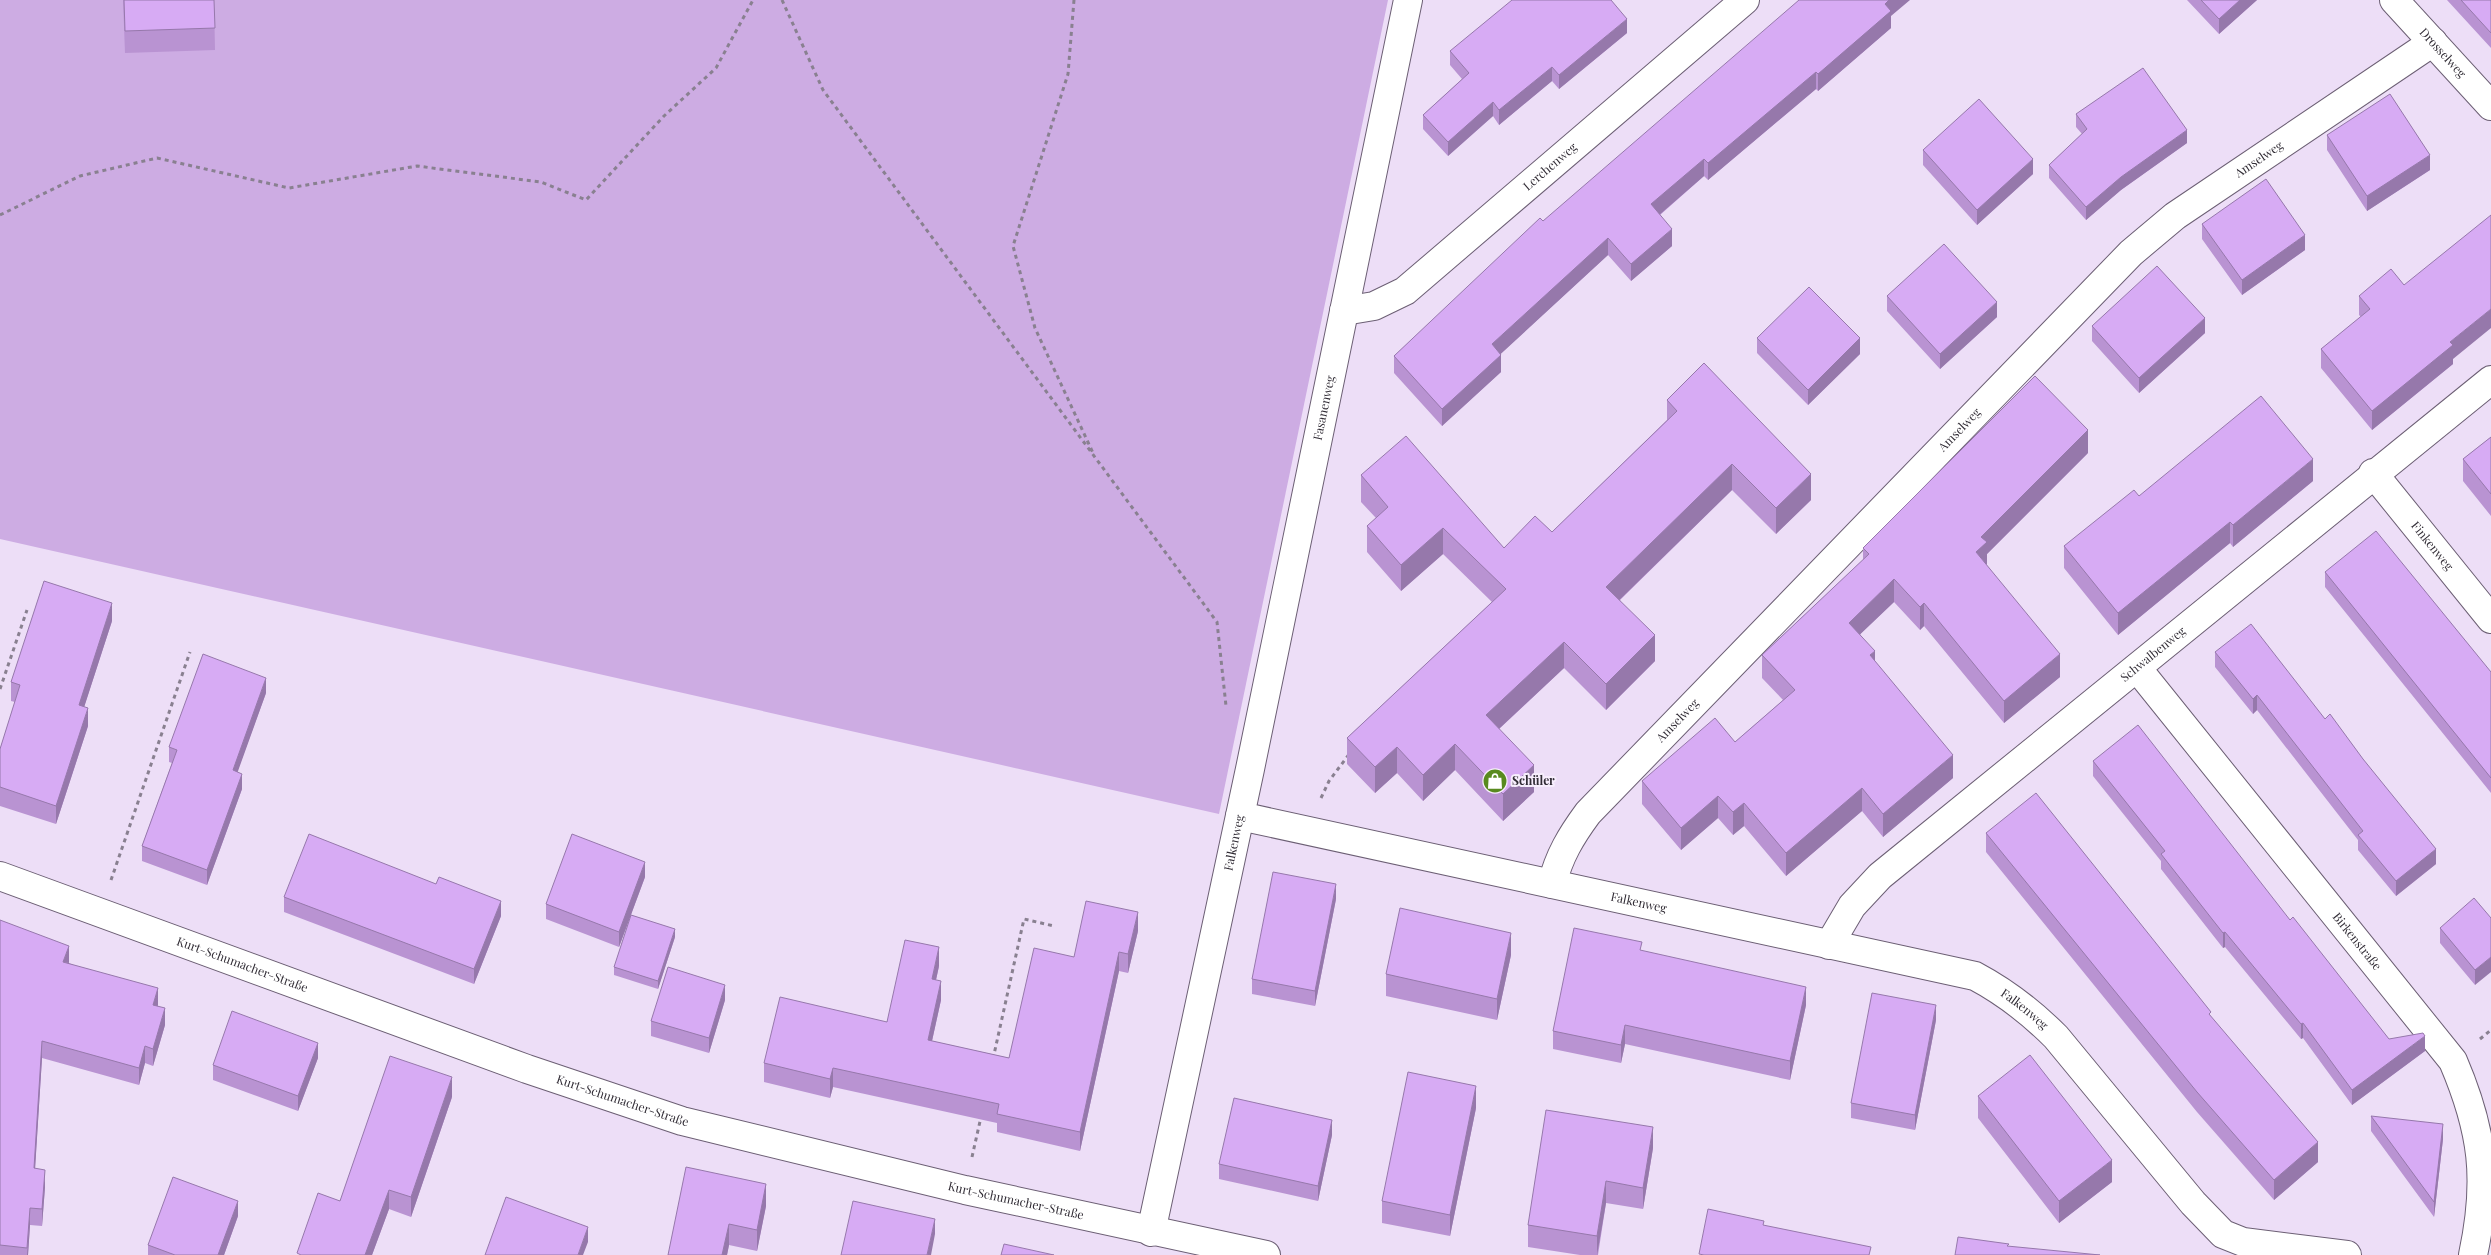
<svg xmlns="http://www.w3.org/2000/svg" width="2491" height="1255" font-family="'Playfair Display',serif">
<rect width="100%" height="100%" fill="#eddef7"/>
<!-- green -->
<path fill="#cdace3" d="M 0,0 L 1388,0 L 1219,814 L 0,539 Z"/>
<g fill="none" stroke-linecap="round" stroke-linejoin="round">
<defs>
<g id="street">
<path id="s1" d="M 2394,0 L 2491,106"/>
<path id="s2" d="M 1344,311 L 1374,306 L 1405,291 L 1745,0"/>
<path id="s3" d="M 2373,473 L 2491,619"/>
<path id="s4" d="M 2137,668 L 2453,1061 C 2483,1131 2489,1180 2473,1255"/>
<path id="s5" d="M 1240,816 L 1975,976 C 2007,993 2031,1012 2056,1037 L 2193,1203 L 2223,1234 L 2243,1242 L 2347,1255"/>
<path id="s6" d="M 0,876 L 527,1069 L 682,1121 L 965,1190 L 1266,1255"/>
<path id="s7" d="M 1552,884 C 1559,856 1571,836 1588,813 L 2131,253 L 2175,216 L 2433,42"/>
<path id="s8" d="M 1829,945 L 1852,906 L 1880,876 L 2491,380"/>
<path id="s9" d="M 1151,1232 L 1250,769 L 1408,0"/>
</g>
</defs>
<!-- street casing -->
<use href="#street" stroke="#6c5f74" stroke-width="30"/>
<!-- path -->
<path stroke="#898090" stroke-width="3" stroke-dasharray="4 4" stroke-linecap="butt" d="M 782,0 L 823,90 L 1217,622 L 1226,706
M 1074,0 L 1068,74 L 1013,246 L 1035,328 L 1093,453
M 0,215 L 80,176 L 157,158 L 289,188 L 417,166 L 541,182 L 586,200 L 664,116 L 716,68 L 753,0
M 0,689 L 27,610
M 1321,798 L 1329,781 L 1350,753
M 111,880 L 190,652
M 2480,1039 L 2491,1030
M 993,1059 L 1024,919 L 1054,926
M 972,1157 L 981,1117"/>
<!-- street -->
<use href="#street" stroke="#fff" stroke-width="28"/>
</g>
<!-- wall -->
<path fill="#b993d2" d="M 123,0 L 214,0 L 215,50 L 125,53 Z
M 2187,0 L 2257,0 L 2219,34 Z
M 2447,0 L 2491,0 L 2491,48 Z
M 1891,16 L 1891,28 L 1818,91 L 1816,89 L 1708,180 L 1704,176 L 1660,215 L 1672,246 L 1631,281 L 1608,255 L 1500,354 L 1501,372 L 1442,426 L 1394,373 L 1394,356 L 1543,221 Z
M 1627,33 L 1559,89 L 1552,81 L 1499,125 L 1493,116 L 1448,156 L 1423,129 L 1423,115 L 1462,79 L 1450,65 L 1450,51 Z
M 2076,114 L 2187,143 L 2121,190 L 2086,220 L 2049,178 L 2049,165 L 2082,134 L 2076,127 Z
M 2327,135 L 2430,170 L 2367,211 L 2327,150 Z
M 1923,150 L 2033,174 L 1977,225 L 1923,165 Z
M 2202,224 L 2305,250 L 2242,295 L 2202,239 Z
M 2404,285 L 2453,359 L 2453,364 L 2372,430 L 2321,368 L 2321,349 L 2361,317 L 2359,315 L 2359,296 Z
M 1887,296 L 1997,317 L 1940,369 L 1887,311 Z
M 2092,326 L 2205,333 L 2139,393 L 2092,341 Z
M 1757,338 L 1860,354 L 1808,405 L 1757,353 Z
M 1667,400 L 1811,500 L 1776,534 L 1732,490 L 1620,600 L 1655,661 L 1606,710 L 1564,668 L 1499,729 L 1534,792 L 1503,821 L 1455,770 L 1423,801 L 1397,773 L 1375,793 L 1347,764 L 1347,738 L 1492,602 L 1443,554 L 1401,591 L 1367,552 L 1367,526 L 1376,518 L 1361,502 L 1361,475 L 1504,548 L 1552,532 L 1667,420 Z
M 2491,437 L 2491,516 L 2463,481 L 2463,459 Z
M 2088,453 L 1987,554 L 1986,565 L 2060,677 L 2004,723 L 1924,626 L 1920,630 L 1894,602 L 1860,634 L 1875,662 L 1953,778 L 1883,837 L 1862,811 L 1786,876 L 1744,826 L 1733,835 L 1718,818 L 1681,850 L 1642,804 L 1642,781 L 1735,742 L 1783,700 L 1762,678 L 1762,655 L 1863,560 L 1863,548 Z
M 2313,481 L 2233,547 L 2230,543 L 2118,635 L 2064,568 L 2064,546 L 2139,496 Z
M 2325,572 L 2491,672 L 2491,793 L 2325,587 Z
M 112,621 L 84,707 L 88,726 L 56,824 L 0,806 L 0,749 L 15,702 L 11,701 L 11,682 Z
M 2215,652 L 2436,864 L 2396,896 L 2358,850 L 2358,840 L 2257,710 L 2253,714 L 2215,667 Z
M 266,693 L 237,772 L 242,789 L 207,885 L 142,861 L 142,846 L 172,763 L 169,762 L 169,747 Z
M 2093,761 L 2290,920 L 2389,1039 L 2425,1051 L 2352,1105 L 2303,1038 L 2301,1039 L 2225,947 L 2223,948 L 2161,869 L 2161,861 L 2093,776 Z
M 1986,833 L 2211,1017 L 2318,1162 L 2274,1200 L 2197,1112 L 1986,852 Z
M 645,877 L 619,947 L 546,919 L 546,904 Z
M 284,897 L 501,916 L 474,984 L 284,912 Z
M 1336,899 L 1315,1006 L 1252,994 L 1252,979 Z
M 2491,918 L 2475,985 L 2440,943 L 2440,928 Z
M 0,920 L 69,963 L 158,1006 L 165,1025 L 153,1066 L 145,1063 L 139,1085 L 42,1058 L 35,1168 L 45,1187 L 42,1226 L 30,1225 L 28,1255 L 0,1255 Z
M 1138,931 L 1128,973 L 1119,971 L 1080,1151 L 997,1132 L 997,1123 L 833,1087 L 830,1098 L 764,1082 L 764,1063 L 887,1022 L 939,966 L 936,980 L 941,1000 L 932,1041 L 1009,1058 Z
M 675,937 L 658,989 L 614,975 L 614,967 Z
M 1642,951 L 1806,1005 L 1790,1080 L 1625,1044 L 1621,1063 L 1553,1049 L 1553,1031 Z
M 1511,955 L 1497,1020 L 1386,996 L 1386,974 Z
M 725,1000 L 709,1053 L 651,1036 L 651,1021 Z
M 1936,1020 L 1915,1130 L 1851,1118 L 1851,1103 Z
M 318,1058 L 298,1111 L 213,1080 L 213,1065 Z
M 1978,1096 L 2112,1182 L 2059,1223 L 1978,1118 Z
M 452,1097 L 411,1217 L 389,1209 L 372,1255 L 301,1255 L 340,1201 Z
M 1476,1108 L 1450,1236 L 1382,1223 L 1382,1201 Z
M 2371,1116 L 2443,1139 L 2434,1217 L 2371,1131 Z
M 1332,1135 L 1318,1201 L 1219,1179 L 1219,1164 Z
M 1653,1148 L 1643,1209 L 1606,1203 L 1598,1255 L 1580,1255 L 1528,1247 L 1528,1225 Z
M 766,1184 L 766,1206 L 757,1251 L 729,1245 L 727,1255 L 668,1255 Z
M 238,1216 L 224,1255 L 148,1255 L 148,1245 Z"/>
<!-- shaded-wall -->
<path fill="#9678ab" d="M 1889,0 L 1910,0 L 1891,16 L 1891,28 L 1818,91 L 1818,74 Z
M 2240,0 L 2257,0 L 2219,34 L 2219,19 Z
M 1627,19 L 1627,33 L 1559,89 L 1559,75 Z
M 1552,67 L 1552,81 L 1499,125 L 1499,110 Z
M 1816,72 L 1816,89 L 1708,180 L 1708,163 Z
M 1493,102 L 1493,116 L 1448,156 L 1448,142 Z
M 2187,130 L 2187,143 L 2121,190 L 2086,220 L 2086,207 L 2121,177 Z
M 2430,155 L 2430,170 L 2367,211 L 2367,196 Z
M 1704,159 L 1704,176 L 1651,222 L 1651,204 Z
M 2033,159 L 2033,174 L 1977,225 L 1977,210 Z
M 1672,229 L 1672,246 L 1631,281 L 1631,264 Z
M 2305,235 L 2305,250 L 2242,295 L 2242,280 Z
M 1608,238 L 1608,255 L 1492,362 L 1492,344 Z
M 1997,302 L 1997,317 L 1940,369 L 1940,354 Z
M 2491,309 L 2491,328 L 2453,359 L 2453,364 L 2372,430 L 2372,411 L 2450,342 Z
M 2205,318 L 2205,333 L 2139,393 L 2139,378 Z
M 1860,338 L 1860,354 L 1808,405 L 1808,390 Z
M 1501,355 L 1501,372 L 1442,426 L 1442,409 Z
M 2088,430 L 2088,453 L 1987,554 L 1987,565 L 1976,552 L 1981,537 Z
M 2313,459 L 2313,481 L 2233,547 L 2233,525 Z
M 1732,464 L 1732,490 L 1606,613 L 1606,587 Z
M 1811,474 L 1811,500 L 1776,534 L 1776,508 Z
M 2230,522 L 2230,543 L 2118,635 L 2118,613 Z
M 1443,528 L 1443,554 L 1401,591 L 1401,565 Z
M 1894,579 L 1894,602 L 1849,645 L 1849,623 Z
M 112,603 L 112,621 L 79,723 L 79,705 Z
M 1924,603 L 1924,626 L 1920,630 L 1920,607 Z
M 1655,635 L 1655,661 L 1606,710 L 1606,684 Z
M 1564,642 L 1564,668 L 1486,741 L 1486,715 Z
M 1875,651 L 1875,673 L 1870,655 Z
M 2060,654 L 2060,677 L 2004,723 L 2004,701 Z
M 266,678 L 266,693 L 233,785 L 233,770 Z
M 2257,695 L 2257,710 L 2253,714 L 2253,699 Z
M 88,708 L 88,726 L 56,824 L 56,806 Z
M 1455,744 L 1455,770 L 1423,801 L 1423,775 Z
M 1397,747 L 1397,773 L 1375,793 L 1375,767 Z
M 1953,755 L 1953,778 L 1883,837 L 1883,814 Z
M 1534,765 L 1534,792 L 1503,821 L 1503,794 Z
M 242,774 L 242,789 L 207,885 L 207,870 Z
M 1862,788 L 1862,811 L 1786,876 L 1786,853 Z
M 1718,796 L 1718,818 L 1681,850 L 1681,828 Z
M 1744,803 L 1744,826 L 1733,835 L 1733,812 Z
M 2436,849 L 2436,864 L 2396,896 L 2396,881 Z
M 645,862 L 645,877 L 619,947 L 619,932 Z
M 1336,884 L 1336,899 L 1315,1006 L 1315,991 Z
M 501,901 L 501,916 L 474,984 L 474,969 Z
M 1138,912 L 1138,931 L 1128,973 L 1128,954 Z
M 675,929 L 675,937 L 658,989 L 658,981 Z
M 2225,932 L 2225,947 L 2223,948 L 2223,933 Z
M 1511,933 L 1511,955 L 1497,1020 L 1497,999 Z
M 69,946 L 69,963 L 63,962 Z
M 939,947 L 939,966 L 932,998 L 932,979 Z
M 1119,952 L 1119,971 L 1080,1151 L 1080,1132 Z
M 2491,957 L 2491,972 L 2475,985 L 2475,970 Z
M 941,981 L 941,1000 L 928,1059 L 928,1040 Z
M 725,985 L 725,1000 L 709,1053 L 709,1038 Z
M 1806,987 L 1806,1005 L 1790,1080 L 1790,1061 Z
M 158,988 L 158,1005 L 153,1022 L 153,1005 Z
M 1936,1005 L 1936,1020 L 1915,1130 L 1915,1115 Z
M 165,1008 L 165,1025 L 153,1066 L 153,1049 Z
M 2303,1023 L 2303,1038 L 2301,1039 L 2301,1024 Z
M 1625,1025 L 1625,1044 L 1621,1063 L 1621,1045 Z
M 2425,1036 L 2425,1051 L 2352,1105 L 2352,1090 Z
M 42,1041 L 42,1058 L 34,1186 L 34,1168 Z
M 318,1043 L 318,1058 L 298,1111 L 298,1096 Z
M 145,1046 L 145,1063 L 139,1085 L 139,1068 Z
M 833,1068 L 833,1087 L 830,1098 L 830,1079 Z
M 452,1077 L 452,1097 L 411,1217 L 411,1197 Z
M 1476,1086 L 1476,1108 L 1450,1236 L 1450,1215 Z
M 1332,1120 L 1332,1135 L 1318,1201 L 1318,1186 Z
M 2443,1124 L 2443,1139 L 2434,1217 L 2434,1202 Z
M 1653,1127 L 1653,1148 L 1643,1209 L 1643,1188 Z
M 2318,1142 L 2318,1162 L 2274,1200 L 2274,1180 Z
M 2112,1160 L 2112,1182 L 2059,1223 L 2059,1201 Z
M 45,1170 L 45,1187 L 42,1226 L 42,1209 Z
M 1606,1181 L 1606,1203 L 1597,1255 L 1597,1236 Z
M 766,1184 L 766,1206 L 757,1251 L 757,1230 Z
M 389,1190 L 389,1209 L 372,1255 L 365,1255 Z
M 238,1201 L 238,1216 L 224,1255 L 218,1255 Z
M 30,1208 L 30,1225 L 28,1255 L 27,1255 Z
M 935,1219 L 935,1234 L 931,1255 L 927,1255 Z
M 729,1224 L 729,1245 L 727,1255 L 722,1255 Z
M 588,1227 L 588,1242 L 583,1255 L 578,1255 Z"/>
<!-- building -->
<path fill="#d7abf4" stroke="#9678ab" d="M 124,0 L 214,0 L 215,28 L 125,31 Z
M 1512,0 L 1611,0 L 1627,19 L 1559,75 L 1552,67 L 1499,110 L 1493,102 L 1448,142 L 1423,115 L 1469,73 L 1450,51 Z
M 1799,0 L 1889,0 L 1885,4 L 1891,11 L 1818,74 L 1816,72 L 1708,163 L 1704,159 L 1651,204 L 1672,229 L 1631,264 L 1608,238 L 1492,344 L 1501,355 L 1442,409 L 1394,356 L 1540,218 L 1543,221 Z
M 2201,0 L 2240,0 L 2219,19 Z
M 2461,0 L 2491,0 L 2491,33 Z
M 2143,68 L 2187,130 L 2121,177 L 2086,207 L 2049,165 L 2087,129 L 2076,114 Z
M 2390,94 L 2430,155 L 2367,196 L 2327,135 Z
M 1979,99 L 2033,159 L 1977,210 L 1923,150 Z
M 2266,179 L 2305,235 L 2242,280 L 2202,224 Z
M 2491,215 L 2491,309 L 2450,342 L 2453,345 L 2372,411 L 2321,349 L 2370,309 L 2359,296 L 2391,269 L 2404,285 Z
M 1944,244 L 1997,302 L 1940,354 L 1887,296 Z
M 2157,266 L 2205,318 L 2139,378 L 2092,326 Z
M 1809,287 L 1860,338 L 1808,390 L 1757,338 Z
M 1704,363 L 1811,474 L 1776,508 L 1732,464 L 1606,587 L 1655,635 L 1606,684 L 1564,642 L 1486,715 L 1534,765 L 1503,794 L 1455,744 L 1423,775 L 1397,747 L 1375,767 L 1347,738 L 1506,589 L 1443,528 L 1401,565 L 1367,526 L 1388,507 L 1361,475 L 1406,436 L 1504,548 L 1535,516 L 1552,532 L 1677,411 L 1667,400 Z
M 2035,376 L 2088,430 L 1981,537 L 1987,542 L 1976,552 L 2060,654 L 2004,701 L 1924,603 L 1920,607 L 1894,579 L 1849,623 L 1875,651 L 1870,655 L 1953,755 L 1883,814 L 1862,788 L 1786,853 L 1744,803 L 1733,812 L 1718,796 L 1681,828 L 1642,781 L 1715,718 L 1735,742 L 1795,690 L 1762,655 L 1869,554 L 1863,548 Z
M 2261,396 L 2313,459 L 2233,525 L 2230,522 L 2118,613 L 2064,546 L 2134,490 L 2139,496 Z
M 2491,437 L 2491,494 L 2463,459 Z
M 2376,531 L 2491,672 L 2491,778 L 2325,572 Z
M 44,581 L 112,603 L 79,705 L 88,708 L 56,806 L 0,787 L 0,749 L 20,685 L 11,682 Z
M 2251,624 L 2325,719 L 2330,714 L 2363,759 L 2436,849 L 2396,881 L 2358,835 L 2363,831 L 2257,695 L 2253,699 L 2215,652 Z
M 203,654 L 266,678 L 233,770 L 242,774 L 207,870 L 142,846 L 177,750 L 169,747 Z
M 2138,725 L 2290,920 L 2293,917 L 2389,1039 L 2423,1033 L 2425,1036 L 2352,1090 L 2303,1023 L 2301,1024 L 2225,932 L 2223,933 L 2161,854 L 2165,851 L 2093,761 Z
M 2036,793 L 2211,1012 L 2209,1014 L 2318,1142 L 2274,1180 L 2197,1092 L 1986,833 Z
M 309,834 L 436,884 L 439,877 L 501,901 L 474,969 L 284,897 Z
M 572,834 L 645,862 L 619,932 L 546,904 Z
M 1273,872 L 1336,884 L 1315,991 L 1252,979 Z
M 2474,898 L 2491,918 L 2491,957 L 2475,970 L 2440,928 Z
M 1086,901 L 1138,912 L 1128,954 L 1119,952 L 1080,1132 L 997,1114 L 999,1104 L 833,1068 L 830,1079 L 764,1063 L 780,997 L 887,1022 L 905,940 L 939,947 L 932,979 L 941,981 L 928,1040 L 1009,1058 L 1034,948 L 1074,957 Z
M 1400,908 L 1511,933 L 1497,999 L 1386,974 Z
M 631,915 L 675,929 L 658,981 L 614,967 Z
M 0,920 L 69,946 L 63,962 L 158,988 L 153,1005 L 165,1008 L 153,1049 L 145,1046 L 139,1068 L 42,1041 L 34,1168 L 45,1170 L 42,1209 L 30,1208 L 27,1248 L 0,1245 Z
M 1574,928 L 1642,942 L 1640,950 L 1806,987 L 1790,1061 L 1625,1025 L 1621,1045 L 1553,1031 Z
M 668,967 L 725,985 L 709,1038 L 651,1021 Z
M 1872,993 L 1936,1005 L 1915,1115 L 1851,1103 Z
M 232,1011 L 318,1043 L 298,1096 L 213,1065 Z
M 2030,1055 L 2112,1160 L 2059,1201 L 1978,1096 Z
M 390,1056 L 452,1077 L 411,1197 L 389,1190 L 365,1255 L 301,1255 L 297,1253 L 318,1193 L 340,1201 Z
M 1408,1072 L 1476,1086 L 1450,1215 L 1382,1201 Z
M 1234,1098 L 1332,1120 L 1318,1186 L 1219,1164 Z
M 1546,1110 L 1653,1127 L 1643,1188 L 1606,1181 L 1597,1236 L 1528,1225 Z
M 2371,1116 L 2443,1124 L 2434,1202 Z
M 686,1167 L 766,1184 L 757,1230 L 729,1224 L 722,1255 L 668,1255 Z
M 173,1177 L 238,1201 L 218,1255 L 175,1255 L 148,1245 Z
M 506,1197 L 588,1227 L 578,1255 L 485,1255 Z
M 853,1201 L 935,1219 L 927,1255 L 841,1255 Z
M 1708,1209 L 1764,1221 L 1763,1225 L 1871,1247 L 1869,1255 L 1704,1255 L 1699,1254 Z
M 1958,1237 L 2009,1244 L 2007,1246 L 2100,1255 L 1955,1255 Z
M 1004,1244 L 1054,1255 L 1001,1255 Z"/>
<!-- icons -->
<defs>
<symbol id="shop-disc" viewBox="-11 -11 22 22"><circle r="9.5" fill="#588a1f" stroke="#f7eefd"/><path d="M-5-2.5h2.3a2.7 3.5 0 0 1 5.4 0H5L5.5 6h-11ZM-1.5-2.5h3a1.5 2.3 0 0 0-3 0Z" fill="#fff"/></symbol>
</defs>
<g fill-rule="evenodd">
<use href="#shop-disc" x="1481" y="767" width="28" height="28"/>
</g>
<g text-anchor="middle" stroke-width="4" stroke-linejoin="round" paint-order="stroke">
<!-- street labels -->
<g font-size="12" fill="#312c35" stroke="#f7eefd">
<text dy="4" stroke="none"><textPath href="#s1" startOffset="72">Drosselweg</textPath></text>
<text dy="4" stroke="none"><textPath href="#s7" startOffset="1019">Amselweg</textPath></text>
<text dy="4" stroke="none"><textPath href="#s2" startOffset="256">Lerchenweg</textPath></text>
<text dy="4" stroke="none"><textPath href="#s9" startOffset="842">Fasanenweg</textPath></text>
<text dy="4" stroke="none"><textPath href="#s7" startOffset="614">Amselweg</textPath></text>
<text dy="4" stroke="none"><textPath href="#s3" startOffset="94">Finkenweg</textPath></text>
<text dy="4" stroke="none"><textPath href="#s8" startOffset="438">Schwalbenweg</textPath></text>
<text dy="4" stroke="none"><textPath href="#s7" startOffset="209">Amselweg</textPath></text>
<text dy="4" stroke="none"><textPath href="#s9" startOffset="398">Falkenweg</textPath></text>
<text dy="4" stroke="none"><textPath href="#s5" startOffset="408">Falkenweg</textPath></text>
<text dy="4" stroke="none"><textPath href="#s4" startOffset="351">Birkenstraße</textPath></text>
<text dy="4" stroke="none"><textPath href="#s6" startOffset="258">Kurt-Schumacher-Straße</textPath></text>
<text dy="4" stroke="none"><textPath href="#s5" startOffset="812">Falkenweg</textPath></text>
<text dy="4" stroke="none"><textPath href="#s6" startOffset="662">Kurt-Schumacher-Straße</textPath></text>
<text dy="4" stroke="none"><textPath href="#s6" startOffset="1068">Kurt-Schumacher-Straße</textPath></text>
</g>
<!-- poi labels -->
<g font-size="12" font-weight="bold" fill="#312c35" stroke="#f7eefd" text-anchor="start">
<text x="1512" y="785">Schüler</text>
</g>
</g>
</svg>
